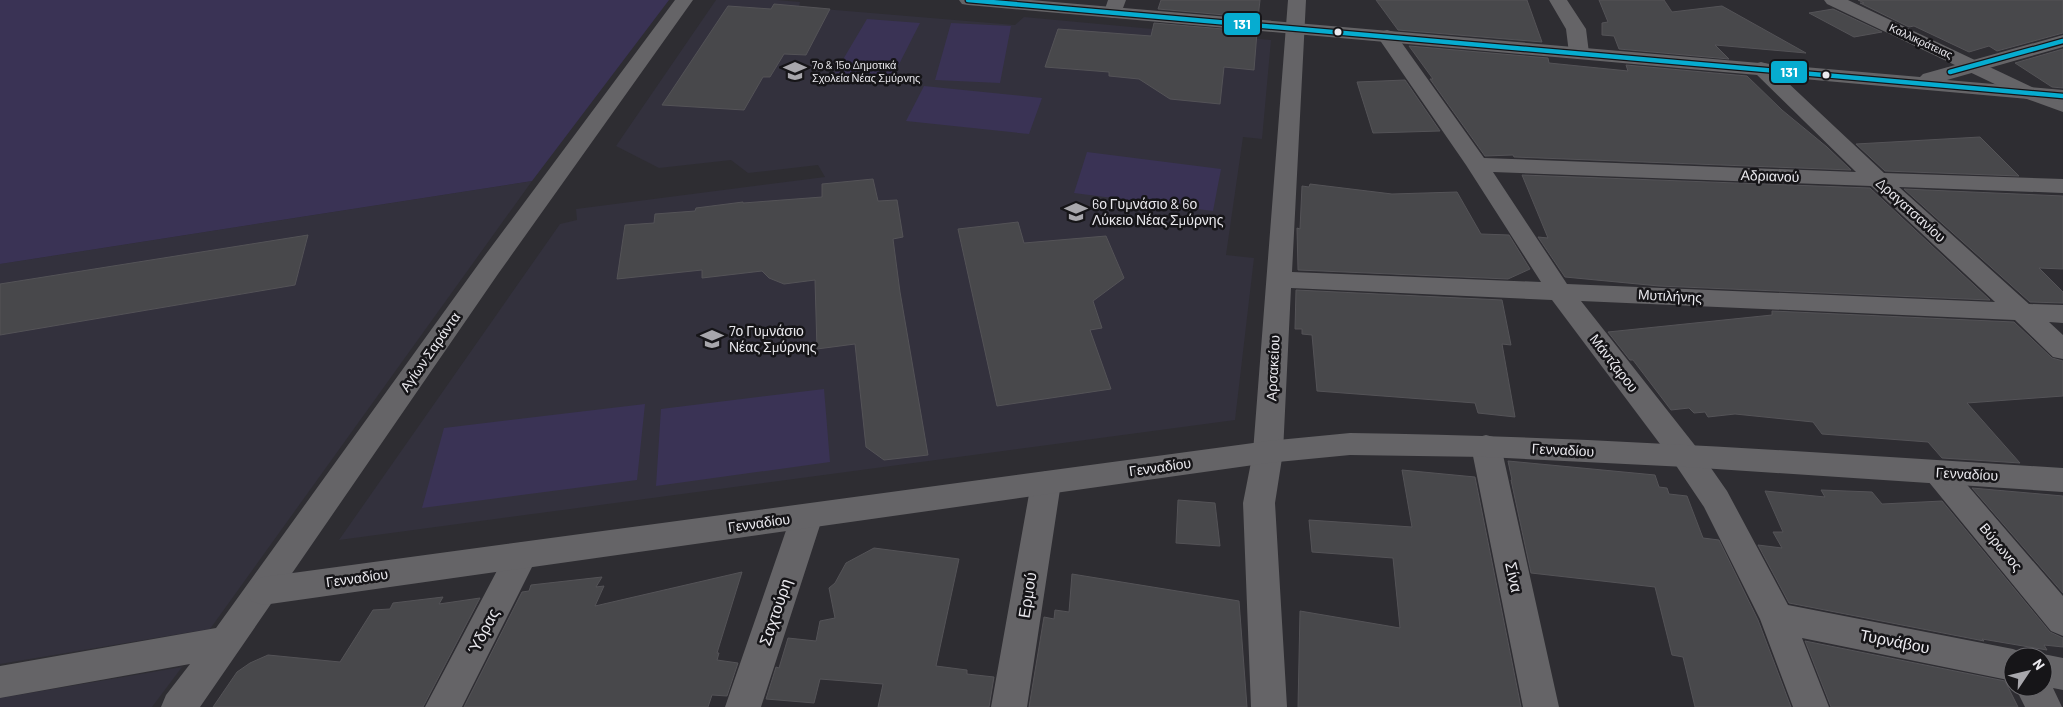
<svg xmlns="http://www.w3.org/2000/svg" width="2063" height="707" font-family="Barlow,sans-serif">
<rect width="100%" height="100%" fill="#2e2d32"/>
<!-- built -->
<path fill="#33313d" d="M 716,0 L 777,0 L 800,2 L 799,7 L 1015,25 L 1024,17 L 1271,40 L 1262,139 L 1243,137 L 1226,255 L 1254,258 L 1235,420 L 339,540 L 560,224 L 577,220 L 576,209 L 825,177 L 818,165 L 748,173 L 731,160 L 659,168 L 616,146 Z
M 532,181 L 210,629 L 0,664 L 0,264 Z
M 182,667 L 152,707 L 0,707 L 0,698 Z"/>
<!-- green -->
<path fill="#3a3355" d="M 0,0 L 669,0 L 532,181 L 0,264 Z
M 867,19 L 920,23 L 892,78 L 835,73 Z
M 951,23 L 1011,26 L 1000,83 L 935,80 Z
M 924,86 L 1042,98 L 1029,134 L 906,121 Z
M 1087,152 L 1221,169 L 1213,211 L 1074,193 Z
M 824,389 L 830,462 L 656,486 L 661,409 Z
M 645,404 L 637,480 L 422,508 L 444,428 Z"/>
<!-- building -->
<path fill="#48484b" stroke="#545357" d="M 1161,0 L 1260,0 L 1258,18 L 1158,9 Z
M 1376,0 L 1527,0 L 1542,42 L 1398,30 Z
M 1599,0 L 1664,0 L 1672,12 L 1722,6 L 1806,53 L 1715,45 L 1729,59 L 1619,49 L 1614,36 L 1602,35 L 1602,23 L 1608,22 Z
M 1858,0 L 2063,0 L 2063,33 L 1997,51 L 1989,46 L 1969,52 L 1914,26 L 1909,27 L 1860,3 L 1864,3 Z
M 774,4 L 830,9 L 806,55 L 784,54 L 770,77 L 763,77 L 744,110 L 662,105 L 728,6 L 771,9 Z
M 1833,9 L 1882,32 L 1854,37 L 1809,13 Z
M 1154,23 L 1257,32 L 1254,70 L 1224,67 L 1220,104 L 1170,99 L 1139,79 L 1109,76 L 1109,72 L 1045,67 L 1058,29 L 1151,36 Z
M 1409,46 L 1548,58 L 1549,63 L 1628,71 L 1626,65 L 1747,76 L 1782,110 L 1827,147 L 1851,170 L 1514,157 L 1513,155 L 1485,156 L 1430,79 L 1433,79 Z
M 2063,49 L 2063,88 L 2052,87 L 2015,63 Z
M 1405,80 L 1440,131 L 1373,133 L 1357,82 Z
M 1980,137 L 2019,176 L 1885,171 L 1856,144 Z
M 1522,175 L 1870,188 L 1990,300 L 1659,286 L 1565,277 L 1538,237 L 1548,238 Z
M 873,179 L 878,201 L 897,200 L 903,237 L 893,239 L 900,292 L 928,455 L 884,460 L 866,447 L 855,344 L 817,349 L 815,280 L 784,284 L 769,278 L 762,271 L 702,278 L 702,270 L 617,279 L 625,225 L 654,223 L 655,214 L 695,211 L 696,208 L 743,202 L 743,203 L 822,197 L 822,184 Z
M 1310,184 L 1392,194 L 1457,192 L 1481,234 L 1509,235 L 1530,269 L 1508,279 L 1298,270 L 1297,228 L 1300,229 L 1302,186 L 1309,187 Z
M 1904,189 L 2063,196 L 2063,269 L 2039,268 L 2063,292 L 2063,303 L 2030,302 Z
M 1018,222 L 1024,243 L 1106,236 L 1124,278 L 1093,301 L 1102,328 L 1090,330 L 1111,389 L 997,406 L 958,229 Z
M 308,235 L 295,285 L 0,335 L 0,284 Z
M 1296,290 L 1502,300 L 1511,345 L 1502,344 L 1515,417 L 1478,413 L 1475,403 L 1317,391 L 1312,335 L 1302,334 L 1302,329 L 1295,329 Z
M 1772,311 L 2014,322 L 2052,358 L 2063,361 L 2063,396 L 1967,403 L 2020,463 L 1942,458 L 1928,442 L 1822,434 L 1813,422 L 1735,414 L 1708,417 L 1705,412 L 1694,413 L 1689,408 L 1671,410 L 1633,360 L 1630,360 L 1608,332 L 1772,315 Z
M 1508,461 L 1655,475 L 1659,487 L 1667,488 L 1669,494 L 1687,496 L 1703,538 L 1719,540 L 1758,620 L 1791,707 L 1695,707 L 1683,657 L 1672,655 L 1655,587 L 1531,573 L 1511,480 L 1512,480 Z
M 1402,470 L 1475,477 L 1521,707 L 1298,707 L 1300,611 L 1400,628 L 1393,558 L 1312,552 L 1309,520 L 1412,527 Z
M 1972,488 L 2063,496 L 2063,593 Z
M 1821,490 L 1872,492 L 1882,504 L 1942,501 L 2050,632 L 2063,638 L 2063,647 L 2044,645 L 2047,650 L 1982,639 L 1984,641 L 1789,603 L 1758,545 L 1782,548 L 1773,532 L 1783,532 L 1765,491 L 1825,497 Z
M 1178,500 L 1215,503 L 1220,546 L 1176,543 Z
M 874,548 L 959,559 L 936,666 L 967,670 L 967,674 L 994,677 L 989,707 L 878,707 L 883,684 L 820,679 L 814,703 L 766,699 L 776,667 L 779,668 L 788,638 L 816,641 L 820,621 L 835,618 L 829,588 L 835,583 L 846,563 Z
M 742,572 L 717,653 L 719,653 L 717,660 L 738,663 L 727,696 L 712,695 L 708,707 L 464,707 L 522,592 L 529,591 L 531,585 L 602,577 L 596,587 L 604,586 L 595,606 Z
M 1072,574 L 1239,601 L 1247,707 L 1029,707 L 1044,617 L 1054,619 L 1055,610 L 1069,612 Z
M 443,597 L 439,604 L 480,598 L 423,707 L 213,707 L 237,672 L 250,663 L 268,655 L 340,662 L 373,610 L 390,609 L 393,603 Z
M 1805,641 L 2005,681 L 2018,707 L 1831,707 Z"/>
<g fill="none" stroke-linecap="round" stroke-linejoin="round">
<!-- minor -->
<path fill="#656467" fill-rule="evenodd" d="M 675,0 L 693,0 L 498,274 L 200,707 L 161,707 L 166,695 L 190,664 L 0,698 L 0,666 L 216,628 L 480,262 Z
M 1108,0 L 1126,0 L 1120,16 L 1113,18 L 1106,16 L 1104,12 Z
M 1288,0 L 1306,0 L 1292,272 L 1541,282 L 1466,165 L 1377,36 L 1380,32 L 1387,30 L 1394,32 L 1484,158 L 1856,172 L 1754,72 L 1751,68 L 1754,64 L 1761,62 L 1768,64 L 1884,173 L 2063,179 L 2063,193 L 1899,187 L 2029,304 L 2063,305 L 2063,323 L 2049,322 L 2063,335 L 2063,359 L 2053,357 L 2015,320 L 1581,301 L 1697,448 L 1727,491 L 1788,605 L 2013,649 L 2026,654 L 2027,657 L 2013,657 L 2013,681 L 1802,638 L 1829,707 L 1793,707 L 1760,619 L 1704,507 L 1675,464 L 1552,300 L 1291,288 L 1283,452 L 1275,503 L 1287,707 L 1251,707 L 1243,503 L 1253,452 ZM 1493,172 L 1871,186 L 1995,302 L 1567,284 Z
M 1549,0 L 1567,0 L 1586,29 L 1589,53 L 1586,57 L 1579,59 L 1572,57 L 1569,53 L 1566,29 Z
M 1824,0 L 1848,0 L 2038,90 L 2063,99 L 2063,112 L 2024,98 L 1827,4 Z
M 1486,435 L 1497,438 L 1501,446 L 1559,707 L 1523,707 L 1471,446 L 1475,438 Z
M 1939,461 L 1950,465 L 2063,596 L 2063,636 L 2051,631 L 1928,481 L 1924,473 L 1928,465 Z
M 1046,471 L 1057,475 L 1061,483 L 1027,707 L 991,707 L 1031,483 L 1035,475 Z
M 807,504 L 818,507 L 823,516 L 761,707 L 725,707 L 791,516 L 796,507 Z
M 522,542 L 534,546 L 538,555 L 462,707 L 425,707 L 510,546 Z
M 2043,654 L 2063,658 L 2063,690 L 2053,688 L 2062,707 L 2025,707 L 2015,687 L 2043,687 L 2043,657 L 2035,657 Z"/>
<!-- tertiary -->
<path fill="#656467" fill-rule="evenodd" d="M 959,0 L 1031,0 L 1920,77 L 1923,74 L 2063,35 L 2063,47 L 1947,80 L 2063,90 L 2063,102 L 968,5 L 962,4 Z
M 1350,433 C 1588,436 1825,453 2063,468 L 2063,492 L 1686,467 L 1486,457 L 1350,455 L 1268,463 L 263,605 L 251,601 L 246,591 L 251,581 L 263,577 L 1268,441 Z"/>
<defs>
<path id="bus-1" d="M 968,0 L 2063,96
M 1950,72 L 2063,41"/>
</defs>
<!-- bus-1 casing -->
<use href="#bus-1" stroke="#161518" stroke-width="7"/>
<!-- bus-1 -->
<use href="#bus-1" stroke="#06acd0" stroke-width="4.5"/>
</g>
<!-- icons -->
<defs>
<symbol id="school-bare" viewBox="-9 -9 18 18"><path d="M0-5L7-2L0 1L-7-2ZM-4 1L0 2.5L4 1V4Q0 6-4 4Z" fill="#a8a7ac" stroke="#161518" stroke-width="2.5" paint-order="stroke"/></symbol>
</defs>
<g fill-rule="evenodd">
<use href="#school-bare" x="779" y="55" width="32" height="32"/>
<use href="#school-bare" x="1060" y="196" width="32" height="32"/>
<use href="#school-bare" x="696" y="323" width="32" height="32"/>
</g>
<!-- markers -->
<g fill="#eae9ee" stroke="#161518" stroke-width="2">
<circle cx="1338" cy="32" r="4.5"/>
<circle cx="1826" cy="75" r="4.5"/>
</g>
<g text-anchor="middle" stroke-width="5" stroke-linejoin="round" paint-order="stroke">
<!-- far-street labels -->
<g font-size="11" fill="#eae9ee" stroke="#161518">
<text transform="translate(1921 41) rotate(25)" y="4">Καλλικράτειας</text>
</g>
<!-- far-poi labels -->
<g font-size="11" fill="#eae9ee" stroke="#161518" text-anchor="start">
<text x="812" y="69">7ο &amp; 15ο Δημοτικά<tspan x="812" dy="13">Σχολεία Νέας Σμύρνης</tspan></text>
</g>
<!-- street labels -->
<g font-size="14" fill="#eae9ee" stroke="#161518">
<text transform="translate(1770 176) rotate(2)" y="5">Αδριανού</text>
<text transform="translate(1911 210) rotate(42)" y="5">Δραγατσανίου</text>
<text transform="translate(1670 296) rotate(3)" y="5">Μυτιλήνης</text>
<text transform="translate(430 352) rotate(-55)" y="5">Αγίων Σαράντα</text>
<text transform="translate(1614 363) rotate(52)" y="5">Μάντζαρου</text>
<text transform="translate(1273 368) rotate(-87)" y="5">Αρσακείου</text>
<text transform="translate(1563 450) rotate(3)" y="5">Γενναδίου</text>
<text transform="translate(1160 467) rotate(-8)" y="5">Γενναδίου</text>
<text transform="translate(1967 474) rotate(3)" y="5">Γενναδίου</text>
<text transform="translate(759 523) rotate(-8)" y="5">Γενναδίου</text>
<text transform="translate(2001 547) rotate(50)" y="5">Βύρωνος</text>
<text transform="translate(357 578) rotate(-8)" y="5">Γενναδίου</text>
</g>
<!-- poi labels -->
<g font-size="14" fill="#eae9ee" stroke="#161518" text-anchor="start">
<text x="1092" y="209">6ο Γυμνάσιο &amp; 6ο<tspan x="1092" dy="16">Λύκειο Νέας Σμύρνης</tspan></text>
<text x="729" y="336">7ο Γυμνάσιο<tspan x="729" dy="16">Νέας Σμύρνης</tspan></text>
</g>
<!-- near-street labels -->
<g font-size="16" fill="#eae9ee" stroke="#161518">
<text transform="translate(1514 577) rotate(78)" y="6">Σίνα</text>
<text transform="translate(1027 595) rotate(-81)" y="6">Ερμού</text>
<text transform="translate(775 612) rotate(-71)" y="6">Σαχτούρη</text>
<text transform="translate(483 631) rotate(-63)" y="6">Ύδρας</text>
<text transform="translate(1895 641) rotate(11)" y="6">Τυρνάβου</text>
</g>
</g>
<g stroke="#161518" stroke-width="2">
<rect x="1223" y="12" width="38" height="24" rx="5" fill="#06acd0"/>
<rect x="1770" y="60" width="38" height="24" rx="5" fill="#06acd0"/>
</g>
<g font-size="14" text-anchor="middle" font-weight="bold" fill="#fff">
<text x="1242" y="29">131</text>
<text x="1789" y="77">131</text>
</g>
<!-- north arrow -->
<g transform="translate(2028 672) rotate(55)"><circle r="24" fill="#161518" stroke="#6b6a6e"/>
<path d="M0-4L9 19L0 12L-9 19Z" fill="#a8a7ac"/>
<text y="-8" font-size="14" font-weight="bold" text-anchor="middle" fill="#eae9ee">N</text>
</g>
</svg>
